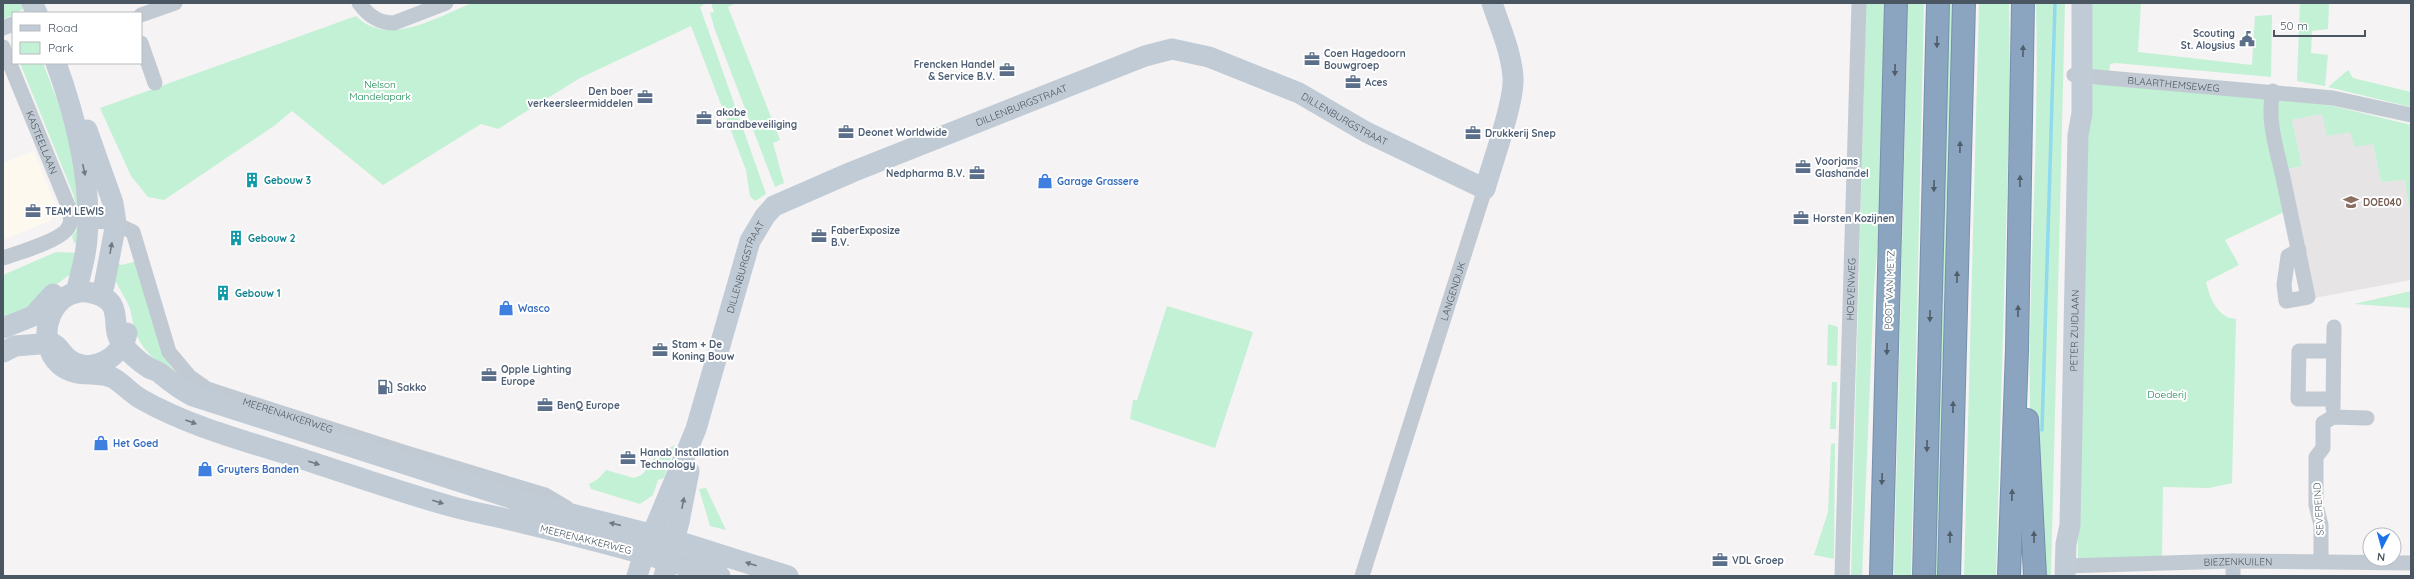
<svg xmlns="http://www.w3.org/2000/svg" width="2414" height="579" font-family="Quicksand,sans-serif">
<rect width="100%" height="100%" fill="#f5f3f3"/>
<!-- commercial -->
<path fill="#fdf9ef" d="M 34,151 L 57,208 L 57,213 L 50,221 L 3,240 L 3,163 Z"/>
<!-- education -->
<path fill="#e6e4e5" d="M 2322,114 L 2373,144 L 2381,182 L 2405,180 L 2411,223 L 2411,280 L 2314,298 L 2287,169 L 2302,166 L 2292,120 Z"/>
<!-- green -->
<path fill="#c3f1d5" d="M 3,3 L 25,3 L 27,7 L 5,19 L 3,18 Z
M 472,3 L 706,3 L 700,7 L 766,194 L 755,201 L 750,196 L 746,170 L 691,26 L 580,78 L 498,129 L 481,124 L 383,185 L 292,111 L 274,126 L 164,200 L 148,197 L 131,176 L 100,108 L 356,16 C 388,48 437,17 472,3 Z
M 711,3 L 736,3 L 728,7 L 780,140 L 773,143 L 784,183 L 775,187 L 715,30 L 710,13 L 714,12 Z
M 1866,3 L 1889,3 L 1883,182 L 1874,288 L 1862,576 L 1851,576 Z
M 1908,3 L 1924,3 L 1911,576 L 1894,576 Z
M 1947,3 L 1957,3 L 1940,576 L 1931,576 Z
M 1979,3 L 2009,3 L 2010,91 L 1996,576 L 1964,576 Z
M 2036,3 L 2065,3 L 2051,576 L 2037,576 C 2034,496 2028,415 2030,335 C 2032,224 2039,113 2036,3 Z
M 2088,3 L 2141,3 L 2138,52 L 2252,65 L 2255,16 L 2272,15 L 2271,77 L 2116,63 L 2110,64 L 2109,73 L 2094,70 L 2086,63 Z
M 2300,3 L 2329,3 L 2328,29 L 2312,31 L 2311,53 L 2328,55 L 2325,86 L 2297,81 Z
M 20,63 L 43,63 L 60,108 L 78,175 L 81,244 L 74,243 L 72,236 L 76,231 L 77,220 L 74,196 Z
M 2348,70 L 2353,78 L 2411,92 L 2411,107 L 2328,87 Z
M 2105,81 L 2267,97 L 2284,212 L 2225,240 L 2239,265 L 2206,282 C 2210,299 2218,318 2236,319 L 2232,483 L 2209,488 L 2163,487 L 2162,556 L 2078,559 L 2077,452 L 2086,87 Z
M 2277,98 L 2333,106 L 2411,125 L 2411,223 L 2405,180 L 2381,182 L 2373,144 L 2355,147 L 2350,132 L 2327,136 L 2322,114 L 2292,120 L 2302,166 L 2287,169 L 2274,103 Z
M 56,252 L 80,253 L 76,270 L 57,284 L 35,305 L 3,321 L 3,275 Z
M 137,261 L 160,347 L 171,367 L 188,383 C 168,371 142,354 135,330 C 132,322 132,312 128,304 C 121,289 110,279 114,262 L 122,265 Z
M 2411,291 L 2411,308 L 2354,304 Z
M 1167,306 L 1253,332 L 1215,448 L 1130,419 L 1133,400 L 1137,400 Z
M 1828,324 L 1838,327 L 1837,366 L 1827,365 Z
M 1832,382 L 1837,382 L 1836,429 L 1830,429 Z
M 1835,443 L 1834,559 L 1814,555 L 1828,512 L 1831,444 Z
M 675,445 L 664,478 L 658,480 L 653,495 L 640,504 L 591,489 L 589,484 L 598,479 L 606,470 L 634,478 L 642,475 L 657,454 Z
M 706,488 L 726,530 L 710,526 L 699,489 Z"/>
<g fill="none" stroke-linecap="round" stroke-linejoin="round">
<!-- stream -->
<path stroke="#90daee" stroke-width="3.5" d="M 2042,430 L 2055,3"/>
<defs>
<path id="highway" d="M 2027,420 L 2035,576
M 1881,576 L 1896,3
M 1924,576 L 1938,3
M 1949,576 L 1964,3
M 2009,576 L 2017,350 L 2023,3"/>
</defs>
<!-- highway casing -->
<use href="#highway" stroke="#7690ad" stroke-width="24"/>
<!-- street -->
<g stroke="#c1cad2" stroke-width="15">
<path d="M 359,3 C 368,15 378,23 394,23 L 446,3"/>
<path d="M 141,15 L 175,3"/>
<path d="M 3,28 L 13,24"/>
<path d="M 141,43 L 155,83"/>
<path id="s1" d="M 3,47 L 69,208 C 70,214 72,221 69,226 C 64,240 17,253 3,258"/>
<path id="s2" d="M 2074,75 L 2333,98 L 2411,115"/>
<path d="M 2273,91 C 2266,120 2278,153 2284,182 C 2292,220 2300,258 2308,297 L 2286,301 L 2284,285 L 2288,256 L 2299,250"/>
<path id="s3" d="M 87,221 L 112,222 L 133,232 L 169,352 L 190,377 L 207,389 L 406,453 L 545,495 L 567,508"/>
<path d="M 2333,399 L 2298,399 L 2299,351 L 2333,351"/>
<path d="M 2333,408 L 2334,327"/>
<path d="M 2321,561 L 2321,525 L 2316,505 L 2316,457 L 2323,448 L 2323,423 L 2333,417 L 2367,418"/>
<path id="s4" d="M 2065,566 L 2233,561 L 2411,563"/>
<path id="s5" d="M 1362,576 L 1485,189"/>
<path id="s6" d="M 1842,576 L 1859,3"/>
<path d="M 2233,576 L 2233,561"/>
</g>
<!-- secondary -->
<g stroke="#c1cbd6" stroke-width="21">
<path d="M 32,3 L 37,13"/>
<path d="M 56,63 C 76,118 92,180 87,239 C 86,257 80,275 76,293"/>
<path d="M 87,130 L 113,203 L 116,223 L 104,286"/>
<path d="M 3,328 L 33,316 L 53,294"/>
<path d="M 3,352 L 15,346 L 52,343 C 60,346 62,355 70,360 C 92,375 122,357 127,333"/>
<path id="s7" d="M 637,576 L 644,554 L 696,429 L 750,241 L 765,216 L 774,206 L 852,172 L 1145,56 L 1172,49 L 1209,57 L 1299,93 L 1366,132 L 1485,189 C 1492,164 1515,100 1513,77 C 1511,51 1500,27 1492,3"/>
<path d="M 664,576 L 679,522 L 689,471"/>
<path d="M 720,576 C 648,554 575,535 502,518 C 485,514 467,511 450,506 C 399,492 349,474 299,458 C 246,441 190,427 141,399 C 132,394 124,385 115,379 C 98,369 78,380 60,365 C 32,340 52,283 92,293 C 127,301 109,326 121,342 C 127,351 139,362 149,368 C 153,370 158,371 161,374 C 172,383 181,390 193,396 L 520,501 L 674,540 L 788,576"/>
<path id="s8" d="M 2065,576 L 2066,544 L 2070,525 L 2078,135 L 2082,113 L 2082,3"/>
</g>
<!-- highway -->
<use href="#highway" stroke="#8ba5c1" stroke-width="22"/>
</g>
<!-- one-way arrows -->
<defs><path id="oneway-solid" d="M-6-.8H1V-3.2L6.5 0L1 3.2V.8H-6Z"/></defs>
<g fill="#505e6b">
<use href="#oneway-solid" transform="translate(1937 42) rotate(91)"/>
<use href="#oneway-solid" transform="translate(2023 51) rotate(-89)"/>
<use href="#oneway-solid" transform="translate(1895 70) rotate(91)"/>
<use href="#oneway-solid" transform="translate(1960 147) rotate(-89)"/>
<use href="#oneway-solid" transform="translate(2020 181) rotate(-89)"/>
<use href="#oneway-solid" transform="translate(1934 186) rotate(91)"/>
<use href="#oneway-solid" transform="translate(1957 277) rotate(-89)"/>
<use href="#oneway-solid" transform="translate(2018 311) rotate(-89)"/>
<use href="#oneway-solid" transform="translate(1930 316) rotate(91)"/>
<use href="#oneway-solid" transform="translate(1887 349) rotate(92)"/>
<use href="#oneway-solid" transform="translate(1953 407) rotate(-89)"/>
<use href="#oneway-solid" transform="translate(1927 446) rotate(91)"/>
<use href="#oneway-solid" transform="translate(1882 479) rotate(92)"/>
<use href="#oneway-solid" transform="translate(2012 495) rotate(-88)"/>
<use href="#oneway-solid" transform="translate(1950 537) rotate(-89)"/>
<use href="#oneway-solid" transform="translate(2034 537) rotate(-91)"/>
</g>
<g fill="#6e7984">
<use href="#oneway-solid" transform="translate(84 170) rotate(78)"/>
<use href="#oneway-solid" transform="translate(111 248) rotate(-80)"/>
<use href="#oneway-solid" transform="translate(191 422) rotate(20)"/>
<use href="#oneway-solid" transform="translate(314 463) rotate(18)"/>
<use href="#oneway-solid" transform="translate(438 502) rotate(17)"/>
<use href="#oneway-solid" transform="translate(683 503) rotate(-79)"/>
<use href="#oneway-solid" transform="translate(615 524) rotate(-167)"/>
<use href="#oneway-solid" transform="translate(751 564) rotate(-162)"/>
</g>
<!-- icons -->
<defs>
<symbol id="civic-bare" viewBox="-9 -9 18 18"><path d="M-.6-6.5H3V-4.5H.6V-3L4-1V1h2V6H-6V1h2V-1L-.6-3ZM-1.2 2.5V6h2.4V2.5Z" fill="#5c6f8a" stroke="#fff" stroke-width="2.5" paint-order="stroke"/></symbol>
<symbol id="office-bare" viewBox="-9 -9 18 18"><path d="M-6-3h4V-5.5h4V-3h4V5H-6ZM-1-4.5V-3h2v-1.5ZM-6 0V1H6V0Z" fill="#5c6f8a" stroke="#fff" stroke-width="2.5" paint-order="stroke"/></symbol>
<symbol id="building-bare" viewBox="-9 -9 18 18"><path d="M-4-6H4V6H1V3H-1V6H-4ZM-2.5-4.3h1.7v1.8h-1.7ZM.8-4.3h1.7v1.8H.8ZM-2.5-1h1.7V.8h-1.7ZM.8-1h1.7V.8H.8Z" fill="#0f9aa8" stroke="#fff" stroke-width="2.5" paint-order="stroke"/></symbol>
<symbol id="shop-bare" viewBox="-9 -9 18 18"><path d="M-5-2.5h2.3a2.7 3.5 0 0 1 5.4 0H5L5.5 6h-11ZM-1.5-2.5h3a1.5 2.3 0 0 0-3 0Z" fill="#3f7fe0" stroke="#fff" stroke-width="2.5" paint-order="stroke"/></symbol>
<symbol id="school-bare" viewBox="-9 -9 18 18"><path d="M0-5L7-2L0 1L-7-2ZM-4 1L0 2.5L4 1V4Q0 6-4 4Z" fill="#8d6e63" stroke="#fff" stroke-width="2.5" paint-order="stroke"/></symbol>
<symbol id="fuel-bare" viewBox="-9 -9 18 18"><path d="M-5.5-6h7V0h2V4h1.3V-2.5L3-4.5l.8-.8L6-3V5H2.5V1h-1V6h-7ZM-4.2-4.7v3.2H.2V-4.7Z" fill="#5c6f8a" stroke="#fff" stroke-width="2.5" paint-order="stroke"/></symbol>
</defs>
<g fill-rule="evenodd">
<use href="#civic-bare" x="2236" y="28" width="22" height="22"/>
<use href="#office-bare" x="1301" y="48" width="22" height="22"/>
<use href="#office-bare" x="996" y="59" width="22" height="22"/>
<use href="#office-bare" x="1342" y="71" width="22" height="22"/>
<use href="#office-bare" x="634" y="86" width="22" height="22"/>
<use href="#office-bare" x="693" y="107" width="22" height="22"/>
<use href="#office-bare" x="835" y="121" width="22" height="22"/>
<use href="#office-bare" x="1462" y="122" width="22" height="22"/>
<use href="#office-bare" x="1792" y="156" width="22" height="22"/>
<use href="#office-bare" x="966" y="162" width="22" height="22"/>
<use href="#building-bare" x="241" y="169" width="22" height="22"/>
<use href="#shop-bare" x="1034" y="170" width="22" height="22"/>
<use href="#school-bare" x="2340" y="191" width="22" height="22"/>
<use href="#office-bare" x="22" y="200" width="22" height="22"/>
<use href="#office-bare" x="1790" y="207" width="22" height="22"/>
<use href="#office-bare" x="808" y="225" width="22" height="22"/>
<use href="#building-bare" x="225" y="227" width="22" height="22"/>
<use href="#building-bare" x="212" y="282" width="22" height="22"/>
<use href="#shop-bare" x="495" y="297" width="22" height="22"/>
<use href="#office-bare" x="649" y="339" width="22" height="22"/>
<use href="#office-bare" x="478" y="364" width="22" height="22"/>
<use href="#fuel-bare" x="374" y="376" width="22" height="22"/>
<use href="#office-bare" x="534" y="394" width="22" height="22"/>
<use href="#shop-bare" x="90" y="432" width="22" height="22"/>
<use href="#office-bare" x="617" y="447" width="22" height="22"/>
<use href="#shop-bare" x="194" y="458" width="22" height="22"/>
<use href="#office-bare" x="1709" y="549" width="22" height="22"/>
</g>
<g text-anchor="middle" stroke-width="4" stroke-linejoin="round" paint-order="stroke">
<!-- service labels -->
<g font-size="10" font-weight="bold" fill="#4e5e75" stroke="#fff" text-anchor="start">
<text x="2235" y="37" text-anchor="end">Scouting<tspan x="2235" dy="12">St. Aloysius</tspan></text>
<text x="1324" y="57">Coen Hagedoorn<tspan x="1324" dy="12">Bouwgroep</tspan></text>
<text x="995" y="68" text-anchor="end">Frencken Handel<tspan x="995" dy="12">&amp; Service B.V.</tspan></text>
<text x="1365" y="86">Aces</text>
<text x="633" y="95" text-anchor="end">Den boer<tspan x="633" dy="12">verkeersleermiddelen</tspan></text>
<text x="716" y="116">akobe<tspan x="716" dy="12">brandbeveiliging</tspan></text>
<text x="858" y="136">Deonet Worldwide</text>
<text x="1485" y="137">Drukkerij Snep</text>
<text x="1815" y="165">Voorjans<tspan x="1815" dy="12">Glashandel</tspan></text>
<text x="965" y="177" text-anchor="end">Nedpharma B.V.</text>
<text x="45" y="215">TEAM LEWIS</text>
<text x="1813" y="222">Horsten Kozijnen</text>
<text x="831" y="234">FaberExposize<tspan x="831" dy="12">B.V.</tspan></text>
<text x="672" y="348">Stam + De<tspan x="672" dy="12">Koning Bouw</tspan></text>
<text x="501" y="373">Opple Lighting<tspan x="501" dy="12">Europe</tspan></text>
<text x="397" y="391">Sakko</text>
<text x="557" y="409">BenQ Europe</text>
<text x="640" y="456">Hanab Installation<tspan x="640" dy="12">Technology</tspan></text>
<text x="1732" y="564">VDL Groep</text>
</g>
<!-- street labels -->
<g font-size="10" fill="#4a5661" stroke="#fff">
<text dy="4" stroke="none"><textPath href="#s2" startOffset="100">BLAARTHEMSEWEG</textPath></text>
<text dy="4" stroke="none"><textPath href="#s7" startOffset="664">DILLENBURGSTRAAT</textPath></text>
<text dy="4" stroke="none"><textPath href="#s7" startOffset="1012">DILLENBURGSTRAAT</textPath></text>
<text dy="4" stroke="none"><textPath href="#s1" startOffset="103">KASTEELLAAN</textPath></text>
<text dy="4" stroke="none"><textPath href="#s7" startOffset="328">DILLENBURGSTRAAT</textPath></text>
<text dy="4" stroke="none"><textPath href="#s6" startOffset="287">HOEVENWEG</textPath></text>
<text transform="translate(1889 290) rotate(-88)" y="4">POOT VAN METZ</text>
<text dy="4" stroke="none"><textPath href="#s5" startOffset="299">LANGENDIJK</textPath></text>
<text dy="4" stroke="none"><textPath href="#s8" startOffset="246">PETER ZUIDLAAN</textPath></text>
<text dy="4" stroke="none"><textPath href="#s3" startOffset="312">MEERENAKKERWEG</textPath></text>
<text transform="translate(2318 509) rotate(-94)" y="4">SEVEREIND</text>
<text transform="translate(586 539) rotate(14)" y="4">MEERENAKKERWEG</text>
<text dy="4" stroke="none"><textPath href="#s4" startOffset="173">BIEZENKUILEN</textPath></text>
</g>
<!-- park labels -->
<g font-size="10" fill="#17864f" stroke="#fff">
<text x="380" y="88">Nelson<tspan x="380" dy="12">Mandelapark</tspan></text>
<text x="2167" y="398">Doederij</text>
</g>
<!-- culture labels -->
<g font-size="10" font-weight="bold" fill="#0d838f" stroke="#fff" text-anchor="start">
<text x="264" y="184">Gebouw 3</text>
<text x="248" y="242">Gebouw 2</text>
<text x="235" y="297">Gebouw 1</text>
</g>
<!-- shop labels -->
<g font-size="10" font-weight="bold" fill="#366cbe" stroke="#fff" text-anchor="start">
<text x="1057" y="185">Garage Grassere</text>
<text x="518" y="312">Wasco</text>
<text x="113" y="447">Het Goed</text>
<text x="217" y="473">Gruyters Banden</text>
</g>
<!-- education labels -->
<g font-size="10" font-weight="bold" fill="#785e54" stroke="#fff" text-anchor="start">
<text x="2363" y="206">DOE040</text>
</g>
</g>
<!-- border -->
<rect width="2414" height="579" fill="none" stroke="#4a5661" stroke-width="8"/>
<!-- legend -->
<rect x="12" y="12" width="130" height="52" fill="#ffffff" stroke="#b7bbc0"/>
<rect x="20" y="25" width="20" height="6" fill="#c1cbd6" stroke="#b7bbc0"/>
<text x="48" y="32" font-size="12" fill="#4a5661">Road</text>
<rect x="20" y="42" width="20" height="12" fill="#c3f1d5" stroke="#b7bbc0"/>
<text x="48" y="52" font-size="12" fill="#4a5661">Park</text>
<!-- north arrow -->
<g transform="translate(2382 547) rotate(186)"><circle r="19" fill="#ffffff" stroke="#b7bbc0"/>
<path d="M0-3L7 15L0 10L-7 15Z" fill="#1a73e8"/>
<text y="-6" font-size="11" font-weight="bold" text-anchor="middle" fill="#4a5661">N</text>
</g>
<!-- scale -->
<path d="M2274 30v6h91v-6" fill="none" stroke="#4a5661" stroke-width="2"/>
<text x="2280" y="30" font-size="12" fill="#4a5661" stroke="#ffffff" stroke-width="3" paint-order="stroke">50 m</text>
</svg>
